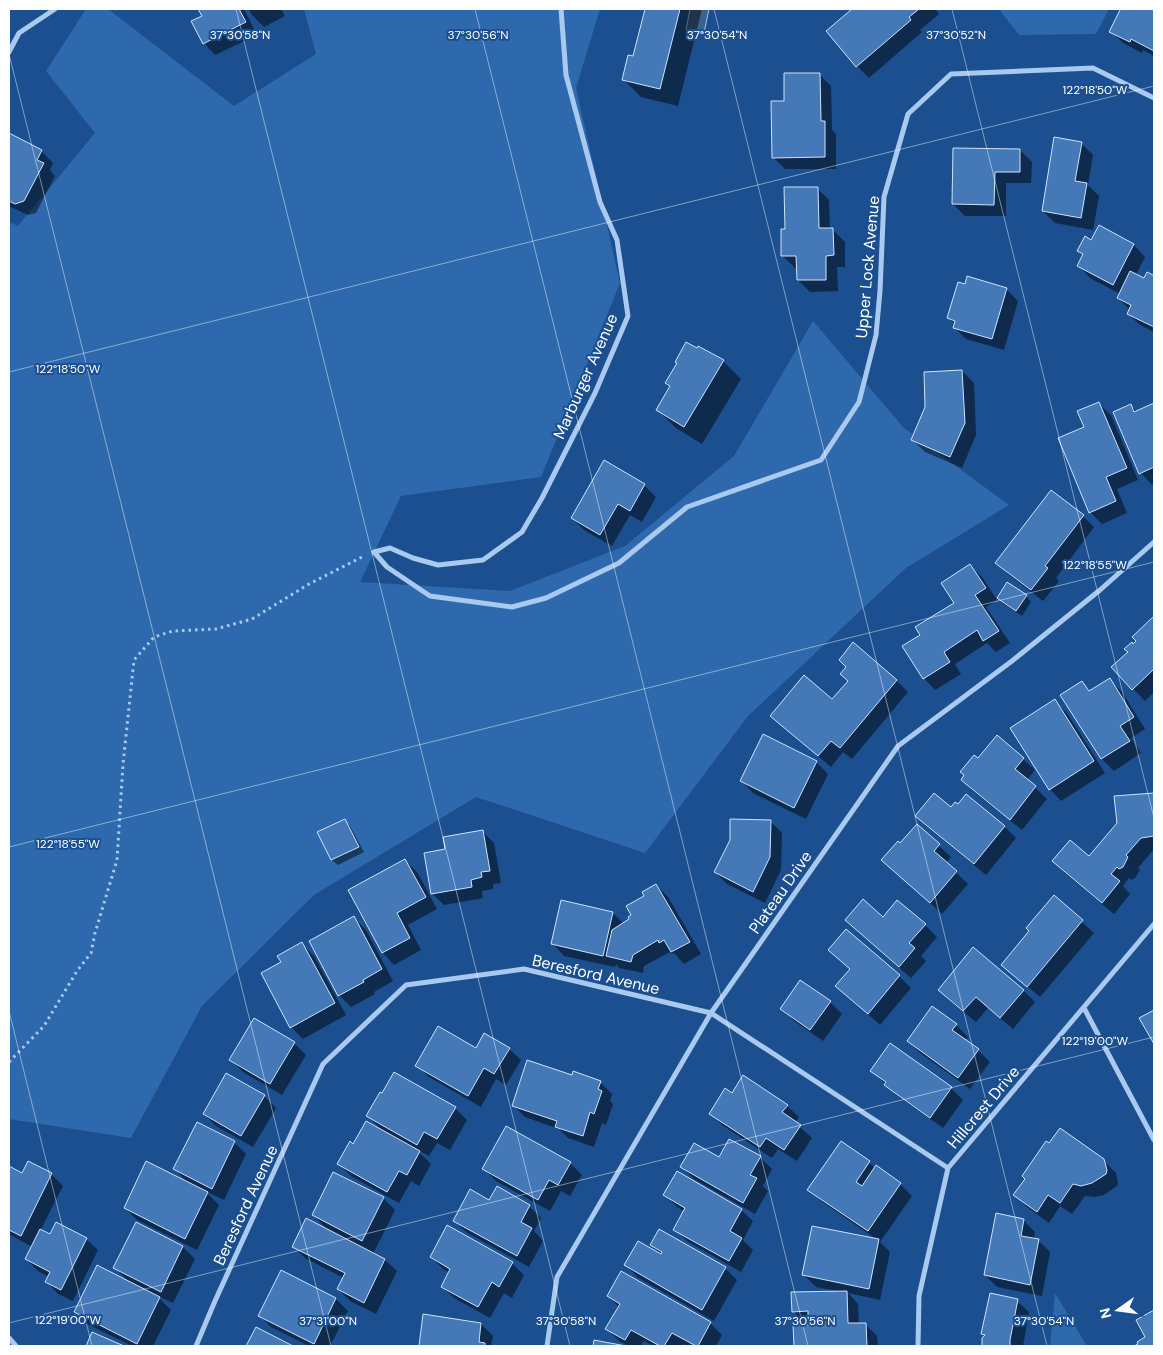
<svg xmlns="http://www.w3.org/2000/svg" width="1163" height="1355" font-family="'DM Sans',sans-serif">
<rect width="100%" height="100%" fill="#1b4f8f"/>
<!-- green -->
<path fill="#2e69ad" d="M 86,9 L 108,9 L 234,106 L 316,54 L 304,9 L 600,9 L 576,88 L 620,283 L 541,477 L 401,496 L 360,582 L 510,591 L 625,546 L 734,456 L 813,321 L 904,428 L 1009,505 L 906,568 L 748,716 L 645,853 L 476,797 L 314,895 L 202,1006 L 131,1138 L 9,1119 L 9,222 L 18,226 L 95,133 L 46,71 Z
M 999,9 L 1109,9 L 1096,34 L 1019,35 Z
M 1055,1293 L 1087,1346 L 1050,1346 Z"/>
<!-- water -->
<path fill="#3c6290" stroke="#9cc4f0" d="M 690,9 L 709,9 L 704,33 L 686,30 Z"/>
<!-- shadow -->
<path fill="#0007" d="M 200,9 L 244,9 L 257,35 L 215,55 L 204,43 L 204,16 Z
M 249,9 L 281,9 L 285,16 L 264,27 L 252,15 Z
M 646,9 L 702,9 L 678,106 L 641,97 L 623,79 L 634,58 Z
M 854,9 L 935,9 L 939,14 L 920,30 L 922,32 L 869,78 L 857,66 L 828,31 Z
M 1118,9 L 1154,9 L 1154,56 L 1143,50 L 1142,53 L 1123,43 L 1111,31 L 1121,12 Z
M 819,74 L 831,86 L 832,130 L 836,134 L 836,169 L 785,169 L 773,157 L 785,103 Z
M 9,135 L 41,151 L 53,163 L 50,170 L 55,176 L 36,213 L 28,215 L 9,206 Z
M 1081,143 L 1093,155 L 1088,185 L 1099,196 L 1093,230 L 1055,223 L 1043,211 Z
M 1020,150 L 1032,162 L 1031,183 L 1006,183 L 1006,216 L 965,216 L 953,204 Z
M 817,188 L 829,200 L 830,230 L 833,230 L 845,242 L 845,267 L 837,267 L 838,291 L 810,292 L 798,280 L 798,267 L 795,268 L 783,256 Z
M 1099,227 L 1134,245 L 1145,257 L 1136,275 L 1144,279 L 1147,273 L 1154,276 L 1154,332 L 1140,325 L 1128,314 L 1130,310 L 1118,298 L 1120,294 L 1090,278 L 1079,266 L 1084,256 L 1079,251 L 1092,241 Z
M 966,286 L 1006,289 L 1018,301 L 1004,350 L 966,339 L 954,327 L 955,324 L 949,318 Z
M 723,361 L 741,379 L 702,444 L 676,428 L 658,410 L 671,388 L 666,383 Z
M 962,371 L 974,383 L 976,435 L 962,468 L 925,452 L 913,440 L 926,407 Z
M 1099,404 L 1111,415 L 1138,480 L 1117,489 L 1127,513 L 1102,524 L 1090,512 L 1085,428 Z
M 1154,404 L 1154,484 L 1152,485 L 1141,473 L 1131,406 L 1137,412 Z
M 644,485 L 656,497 L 642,522 L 630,515 L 612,546 L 584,530 L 572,518 Z
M 1083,516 L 1094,527 L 1056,578 L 1059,581 L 1043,601 L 1009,575 L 997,563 Z
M 970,566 L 982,577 L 997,600 L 986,607 L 1010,643 L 996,652 L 987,643 L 955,664 L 961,674 L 935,690 L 924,678 L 921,635 L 956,603 Z
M 1026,596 L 1031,602 L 1022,616 L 1004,604 L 998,598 Z
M 1154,618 L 1154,692 L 1145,701 L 1113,668 L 1130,653 L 1133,645 L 1137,641 L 1134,637 Z
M 853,644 L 897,681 L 908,692 L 852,759 L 843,752 L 831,767 L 784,727 L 772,716 L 832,701 L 849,681 L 848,667 Z
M 1110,680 L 1122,692 L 1145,729 L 1131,738 L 1141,753 L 1114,771 L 1102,759 L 1062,695 L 1082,682 L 1091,692 Z
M 1055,701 L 1067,713 L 1105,773 L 1061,801 L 1050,789 Z
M 1023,759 L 1035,770 L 1027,780 L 1047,799 L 1022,830 L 974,792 L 962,780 Z
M 816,762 L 828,774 L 806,819 L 753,793 L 742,781 Z
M 1154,794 L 1154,849 L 1138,868 L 1140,870 L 1135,878 L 1131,880 L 1129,878 L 1123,886 L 1130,894 L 1114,914 L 1065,873 L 1053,861 L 1089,858 L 1118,823 L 1116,798 Z
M 951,809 L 1004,826 L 1016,838 L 986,875 L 929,828 L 917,816 Z
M 344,820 L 350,826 L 364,852 L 338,865 L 332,860 L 319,833 Z
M 770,821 L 782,833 L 781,870 L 765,903 L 727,884 L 715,872 Z
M 917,826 L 951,857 L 946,863 L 968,884 L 942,914 L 883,860 L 900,845 Z
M 482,831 L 494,843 L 501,883 L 493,884 L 493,889 L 482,891 L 483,898 L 444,905 L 432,893 L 446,850 Z
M 405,861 L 417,872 L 437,909 L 408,925 L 421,950 L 394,965 L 383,953 L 349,890 Z
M 656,885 L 668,897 L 701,954 L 684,964 L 674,953 L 672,954 L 670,952 L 644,966 L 643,973 L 619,968 L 616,964 L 615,967 L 564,956 L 553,944 L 613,913 L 624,924 L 631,920 Z
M 1054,897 L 1094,933 L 1040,997 L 1015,976 L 1030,932 Z
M 354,918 L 366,930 L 393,981 L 374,992 L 375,994 L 351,1007 L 339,995 Z
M 883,918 L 925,925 L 937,937 L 921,956 L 926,961 L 911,978 L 858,932 L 847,920 Z
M 846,931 L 899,976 L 911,988 L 880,1025 L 837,986 L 851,970 Z
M 302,944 L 314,956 L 346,1015 L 303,1039 L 291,1027 L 282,962 Z
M 939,990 L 1023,990 L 1035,1002 L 1013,1029 L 988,1008 L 976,1022 L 951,1002 Z
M 830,1002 L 842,1014 L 823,1041 L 794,1021 L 782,1009 Z
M 956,1025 L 968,1037 L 965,1040 L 978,1050 L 990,1062 L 970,1089 L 920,1053 L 908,1041 Z
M 294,1043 L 306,1055 L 282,1095 L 243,1072 L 231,1060 Z
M 891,1044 L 951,1088 L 963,1100 L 943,1128 L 898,1096 L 872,1071 Z
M 509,1049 L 521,1060 L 506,1085 L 496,1079 L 481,1107 L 429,1077 L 417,1065 Z
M 573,1077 L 600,1082 L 612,1094 L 610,1101 L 613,1104 L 606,1125 L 602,1123 L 594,1147 L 568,1138 L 559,1129 L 525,1117 L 513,1105 Z
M 382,1095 L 455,1108 L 467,1120 L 450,1150 L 437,1143 L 429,1156 L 416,1149 L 431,1164 L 419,1186 L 411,1181 L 399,1203 L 351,1176 L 339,1164 L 354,1145 L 383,1131 L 367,1115 Z
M 732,1095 L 787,1106 L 799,1117 L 795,1123 L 812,1138 L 797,1161 L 778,1149 L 772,1158 L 722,1125 L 710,1113 Z
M 264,1096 L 276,1108 L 253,1147 L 216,1126 L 204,1114 Z
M 234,1142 L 246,1154 L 224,1200 L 205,1191 L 219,1205 L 197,1250 L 137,1220 L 125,1208 L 189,1184 L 175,1169 Z
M 842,1143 L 869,1162 L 875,1168 L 876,1167 L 900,1184 L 912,1196 L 880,1242 L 890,1252 L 880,1300 L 848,1293 L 858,1304 L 859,1324 L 865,1324 L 877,1336 L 878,1346 L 795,1346 L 794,1326 L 810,1326 L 810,1323 L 805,1323 L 793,1311 L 837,1292 L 837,1291 L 816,1287 L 804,1275 L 876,1239 L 821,1201 L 809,1189 Z
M 760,1157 L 772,1169 L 763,1186 L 768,1191 L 755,1214 L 694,1179 L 682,1167 L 720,1159 Z
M 1103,1160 L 1116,1173 L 1118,1182 L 1117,1186 L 1104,1195 L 1094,1197 L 1085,1196 L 1072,1214 L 1060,1206 L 1049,1223 L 1027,1207 L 1015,1195 L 1026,1179 Z
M 570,1163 L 582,1175 L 570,1196 L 561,1191 L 550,1211 L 496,1181 L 484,1169 Z
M 9,1167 L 23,1174 L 51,1174 L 63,1186 L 40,1231 L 51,1236 L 86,1239 L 98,1250 L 73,1301 L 58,1294 L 47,1282 L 49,1277 L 38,1271 L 26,1259 L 32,1247 L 9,1234 Z
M 665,1195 L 741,1210 L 753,1221 L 743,1240 L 753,1250 L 741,1272 L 687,1241 L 675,1229 L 685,1212 L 677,1207 Z
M 383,1198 L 395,1210 L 373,1254 L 385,1260 L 397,1271 L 376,1314 L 350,1301 L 338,1289 L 344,1278 L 305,1258 L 293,1246 L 328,1230 L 313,1215 Z
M 490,1201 L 529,1206 L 541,1218 L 534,1231 L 543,1241 L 529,1267 L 466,1232 L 455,1221 Z
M 1023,1220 L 1035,1232 L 1034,1240 L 1038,1240 L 1050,1252 L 1042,1296 L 997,1287 L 985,1275 Z
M 136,1224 L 183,1247 L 195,1259 L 173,1303 L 156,1295 L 171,1310 L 153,1346 L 132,1346 L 87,1324 L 75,1312 L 130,1283 L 115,1268 Z
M 651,1245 L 725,1268 L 737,1280 L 714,1321 L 637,1277 L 626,1265 L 662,1255 Z
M 431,1257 L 512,1263 L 524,1275 L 512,1298 L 504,1293 L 490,1318 L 454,1298 L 442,1286 L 450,1273 L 443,1269 Z
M 281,1272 L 336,1299 L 348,1311 L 330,1346 L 309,1346 L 271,1327 L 259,1315 Z
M 621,1272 L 710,1323 L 722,1335 L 716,1346 L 688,1346 L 684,1344 L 683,1346 L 653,1346 L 644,1341 L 640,1346 L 629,1346 L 619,1341 L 607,1329 L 619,1307 L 608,1296 Z
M 1017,1301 L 1029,1312 L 1023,1346 L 983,1346 L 983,1339 L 985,1336 L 983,1334 Z
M 1154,1311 L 1154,1346 L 1136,1346 L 1146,1338 L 1137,1320 Z
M 425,1316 L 481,1324 L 493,1336 L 491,1346 L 420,1346 Z"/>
<!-- building -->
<path fill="#4478b7" stroke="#cfe3fa" d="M 198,9 L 239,9 L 246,22 L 203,44 L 191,21 L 202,16 Z
M 645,9 L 680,9 L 660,89 L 622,80 L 628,55 L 633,56 Z
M 852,9 L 919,9 L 909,17 L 911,20 L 856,67 L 826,31 Z
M 1118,9 L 1154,9 L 1154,51 L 1131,39 L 1130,42 L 1109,32 L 1120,10 Z
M 784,73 L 820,73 L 821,121 L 825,121 L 825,157 L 772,158 L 771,101 L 784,101 Z
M 9,133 L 42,150 L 37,160 L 44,163 L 24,201 L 15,204 L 9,201 Z
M 1054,137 L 1082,142 L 1075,181 L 1087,183 L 1081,218 L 1042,211 Z
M 953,148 L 1020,149 L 1020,172 L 995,172 L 994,205 L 952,204 Z
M 784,187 L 818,187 L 819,228 L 833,228 L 834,255 L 826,256 L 826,280 L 797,280 L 796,256 L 781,256 L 781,229 L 785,229 Z
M 1099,225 L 1134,244 L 1113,285 L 1077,266 L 1083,254 L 1077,251 L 1085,236 L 1091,240 Z
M 1130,271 L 1144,278 L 1147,272 L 1153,275 L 1154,273 L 1154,327 L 1127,314 L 1131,305 L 1117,298 Z
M 967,276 L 1007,288 L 992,339 L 953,328 L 955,321 L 947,318 L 958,282 L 965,284 Z
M 686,342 L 697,348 L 698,346 L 724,360 L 684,427 L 656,410 L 670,386 L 665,383 L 677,363 L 675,362 Z
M 962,370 L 965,423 L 950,457 L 911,440 L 925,407 L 924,372 Z
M 1099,402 L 1127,468 L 1106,477 L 1116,501 L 1089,513 L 1058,438 L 1084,427 L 1077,411 Z
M 1154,403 L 1154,467 L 1139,474 L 1113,412 L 1131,404 L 1134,412 Z
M 604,460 L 645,484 L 630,511 L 618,504 L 600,535 L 571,518 Z
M 1051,490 L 1084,515 L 1045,566 L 1048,568 L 1031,590 L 995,563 Z
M 970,564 L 986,588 L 975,595 L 999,631 L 983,641 L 977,630 L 944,652 L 950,662 L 923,679 L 902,646 L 920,635 L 915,627 L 954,603 L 941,583 Z
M 1007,582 L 1027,595 L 1016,611 L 997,598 Z
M 1154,616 L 1154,669 L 1132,690 L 1111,667 L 1128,652 L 1124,649 L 1132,642 L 1133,644 L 1136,641 L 1132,637 Z
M 853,642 L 897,680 L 840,748 L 831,741 L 818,756 L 770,716 L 804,675 L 832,699 L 848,681 L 840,674 L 846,667 L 839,660 Z
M 1110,678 L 1134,717 L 1120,726 L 1130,741 L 1101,759 L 1060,695 L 1082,681 L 1089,691 Z
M 1055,699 L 1094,761 L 1049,790 L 1010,728 Z
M 763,734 L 817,761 L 794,808 L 740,781 Z
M 997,735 L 1024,758 L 1015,769 L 1036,786 L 1010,820 L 961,780 L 964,775 L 960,772 L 974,755 L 978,758 Z
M 934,793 L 951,807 L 955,802 L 958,804 L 966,794 L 1005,826 L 974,864 L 915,816 Z
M 1154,793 L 1154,836 L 1141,838 L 1126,855 L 1128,857 L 1123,867 L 1119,869 L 1117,867 L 1111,874 L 1120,881 L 1102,903 L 1052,861 L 1070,840 L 1089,856 L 1117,823 L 1114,796 Z
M 345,819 L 359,847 L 331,860 L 317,832 Z
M 730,819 L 771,820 L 770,857 L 753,892 L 714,872 L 730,840 Z
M 917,824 L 940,844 L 934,851 L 957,871 L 930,903 L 881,860 L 898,841 L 900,843 Z
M 483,830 L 490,871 L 481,872 L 482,877 L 471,880 L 472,887 L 431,894 L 424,853 L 445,849 L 443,837 Z
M 405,859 L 426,897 L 397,913 L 410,938 L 382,953 L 348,890 Z
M 656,884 L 690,942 L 671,952 L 664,940 L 659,943 L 658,940 L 633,955 L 631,962 L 606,956 L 612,930 L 629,919 L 628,917 L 631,915 L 626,906 L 644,896 L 642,892 Z
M 1054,895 L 1083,920 L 1027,987 L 1001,965 L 1029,931 L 1026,928 Z
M 863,899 L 883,917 L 897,900 L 926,924 L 909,943 L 915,948 L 899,967 L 845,920 Z
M 561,900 L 613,912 L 603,956 L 551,944 Z
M 354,916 L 382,969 L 363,980 L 364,982 L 338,996 L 309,941 Z
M 846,929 L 900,975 L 868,1014 L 835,986 L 850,969 L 828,950 Z
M 302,942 L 335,1003 L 290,1028 L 261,973 L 281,962 L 277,956 Z
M 973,947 L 1024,990 L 1000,1018 L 976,997 L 963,1011 L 938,990 Z
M 800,980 L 831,1001 L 810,1030 L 780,1009 Z
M 932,1006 L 957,1024 L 952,1030 L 979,1049 L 958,1078 L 907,1041 Z
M 1154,1010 L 1154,1044 L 1139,1018 Z
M 254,1018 L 295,1042 L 270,1084 L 229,1060 Z
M 438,1026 L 476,1048 L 484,1033 L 510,1048 L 494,1074 L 484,1068 L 468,1096 L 415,1066 Z
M 890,1043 L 952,1087 L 930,1118 L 884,1085 L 886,1082 L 870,1071 Z
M 527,1060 L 572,1075 L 573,1071 L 601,1081 L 598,1089 L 602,1091 L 594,1114 L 590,1112 L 583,1136 L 555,1127 L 557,1121 L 512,1106 Z
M 394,1072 L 456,1107 L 437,1139 L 424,1132 L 417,1145 L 366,1116 L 380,1092 L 382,1093 Z
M 226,1073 L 265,1095 L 241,1136 L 203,1114 Z
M 743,1075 L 788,1105 L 782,1112 L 801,1125 L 784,1150 L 766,1138 L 760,1147 L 709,1114 L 725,1088 L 732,1093 Z
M 366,1121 L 420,1151 L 407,1175 L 399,1171 L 387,1192 L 337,1164 L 350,1141 L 353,1144 Z
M 197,1122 L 235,1141 L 212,1189 L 173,1169 Z
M 506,1126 L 571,1162 L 558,1185 L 549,1180 L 538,1200 L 482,1169 Z
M 1060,1128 L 1104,1159 L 1107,1170 L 1106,1174 L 1092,1183 L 1081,1186 L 1073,1184 L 1060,1203 L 1048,1195 L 1037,1212 L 1013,1195 L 1025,1179 L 1022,1176 L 1046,1141 L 1049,1143 Z
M 729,1139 L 761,1156 L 750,1175 L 757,1178 L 743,1203 L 680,1167 L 694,1143 L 719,1157 Z
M 841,1141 L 870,1161 L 856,1182 L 862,1186 L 876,1165 L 901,1183 L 868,1231 L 807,1190 Z
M 28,1161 L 52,1173 L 21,1236 L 9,1230 L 9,1166 L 22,1173 Z
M 146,1161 L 208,1192 L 185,1239 L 124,1208 Z
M 677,1171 L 742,1209 L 730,1231 L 742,1238 L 729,1261 L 673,1230 L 685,1208 L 663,1195 Z
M 333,1172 L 384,1197 L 362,1241 L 312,1215 Z
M 497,1186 L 530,1205 L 521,1222 L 532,1228 L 517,1256 L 453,1221 L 470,1189 L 489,1200 Z
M 996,1213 L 1024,1219 L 1021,1236 L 1039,1239 L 1030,1285 L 984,1275 Z
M 306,1218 L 385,1259 L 364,1303 L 337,1289 L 345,1273 L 292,1247 Z
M 56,1222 L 87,1238 L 61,1290 L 45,1282 L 50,1272 L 25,1259 L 40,1229 L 50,1234 Z
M 136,1222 L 183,1246 L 161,1292 L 113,1268 Z
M 447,1225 L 513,1262 L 499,1287 L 492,1282 L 478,1307 L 441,1287 L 450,1269 L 430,1257 Z
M 812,1226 L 879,1239 L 869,1289 L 802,1275 Z
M 659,1229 L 726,1267 L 702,1310 L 624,1265 L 638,1241 L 661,1254 L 662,1252 L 650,1245 Z
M 97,1265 L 160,1297 L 137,1344 L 74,1312 Z
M 281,1270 L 336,1298 L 314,1344 L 258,1316 Z
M 621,1271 L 711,1322 L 698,1346 L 696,1346 L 672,1333 L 664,1346 L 660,1346 L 631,1330 L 625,1340 L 605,1329 L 620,1304 L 607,1296 Z
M 847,1291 L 848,1323 L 866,1323 L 867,1346 L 794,1346 L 793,1325 L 808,1325 L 808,1311 L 792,1312 L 791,1292 Z
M 990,1293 L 1018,1299 L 1010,1340 L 1010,1346 L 982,1346 L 982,1338 L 985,1335 L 981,1334 Z
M 1154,1310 L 1154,1346 L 1134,1346 L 1138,1344 L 1137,1342 L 1145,1337 L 1136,1320 Z
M 423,1314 L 481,1323 L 479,1342 L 485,1343 L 485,1346 L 419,1346 Z
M 256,1327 L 293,1346 L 246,1346 Z
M 92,1332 L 124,1346 L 86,1346 Z
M 594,1340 L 626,1346 L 593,1346 Z"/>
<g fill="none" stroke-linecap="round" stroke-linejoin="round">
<!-- path -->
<path stroke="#a9c9ee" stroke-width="3" stroke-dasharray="2.5 4" stroke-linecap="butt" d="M 9,1062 L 44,1026 L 77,971 L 91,953 L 95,933 L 117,860 L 123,764 L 134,660 L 154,637 L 173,631 L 216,629 L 252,619 L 309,584 L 362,557"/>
<!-- minor -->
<path stroke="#a9c9ee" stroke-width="5" d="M 561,9 L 566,75 L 600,202 L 617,240 L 628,316 L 595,393 L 542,498 L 522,532 L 483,560 L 438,565 L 413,558 L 390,548 L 374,552 L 387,567 L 430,596 L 512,607 L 546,598 L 619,563 L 687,507 L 821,460 L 859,402 L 876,335 L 880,291 L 884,197 L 908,114 L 951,74 L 1093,68 L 1154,98
M 9,52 L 19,33 L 55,9
M 1084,1008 L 1154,1140
M 9,1338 L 16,1346
M 196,1346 L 215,1301 L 323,1064 L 406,985 L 524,969 L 711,1013 L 948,1168
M 547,1346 L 557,1277 L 711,1013 L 898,746 L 1012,661 L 1100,590 L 1154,542
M 918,1346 L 919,1296 L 948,1168 L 1154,924"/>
</g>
<!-- ticks -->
<path fill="none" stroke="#fff" stroke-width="1" stroke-opacity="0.45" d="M 236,9 L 570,1346M 475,9 L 808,1346M 714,9 L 1047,1346M 952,9 L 1154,818M 9,54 L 331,1346M 9,372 L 1154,86M 9,847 L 1154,562M 9,1011 L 92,1346M 9,1323 L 1154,1037"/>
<g text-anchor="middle" stroke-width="4" stroke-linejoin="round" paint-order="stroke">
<!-- street labels -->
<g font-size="16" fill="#fff" stroke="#1b4f8f">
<text transform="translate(867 267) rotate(-85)" y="6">Upper Lock Avenue</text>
<text transform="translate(585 376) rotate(-66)" y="6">Marburger Avenue</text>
<text transform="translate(780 892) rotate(-55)" y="6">Plateau Drive</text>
<text transform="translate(596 974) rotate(13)" y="6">Beresford Avenue</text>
<text transform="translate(983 1107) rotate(-50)" y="6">Hillcrest Drive</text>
<text transform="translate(245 1205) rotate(-65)" y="6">Beresford Avenue</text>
</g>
</g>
<g font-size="12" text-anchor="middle" fill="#fff" stroke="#1b4f8f" stroke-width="4" stroke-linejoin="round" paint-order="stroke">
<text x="240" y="39">37°30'58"N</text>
<text x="478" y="39">37°30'56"N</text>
<text x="717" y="39">37°30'54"N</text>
<text x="956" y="39">37°30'52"N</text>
<text x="1095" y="94">122°18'50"W</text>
<text x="68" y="373">122°18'50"W</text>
<text x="1095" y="569">122°18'55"W</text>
<text x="68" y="848">122°18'55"W</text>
<text x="1095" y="1045">122°19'00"W</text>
<text x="68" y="1324">122°19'00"W</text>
<text x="328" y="1325">37°31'00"N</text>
<text x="566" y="1325">37°30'58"N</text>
<text x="805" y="1325">37°30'56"N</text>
<text x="1044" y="1325">37°30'54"N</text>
</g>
<!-- border -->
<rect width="1163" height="1355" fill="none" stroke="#ffffff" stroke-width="20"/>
<!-- north arrow -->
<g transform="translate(1118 1310) rotate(256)" stroke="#1b4f8f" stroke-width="4" paint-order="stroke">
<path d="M0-4L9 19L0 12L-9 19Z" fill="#ffffff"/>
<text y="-8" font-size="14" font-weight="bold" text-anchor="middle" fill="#ffffff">N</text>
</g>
</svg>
